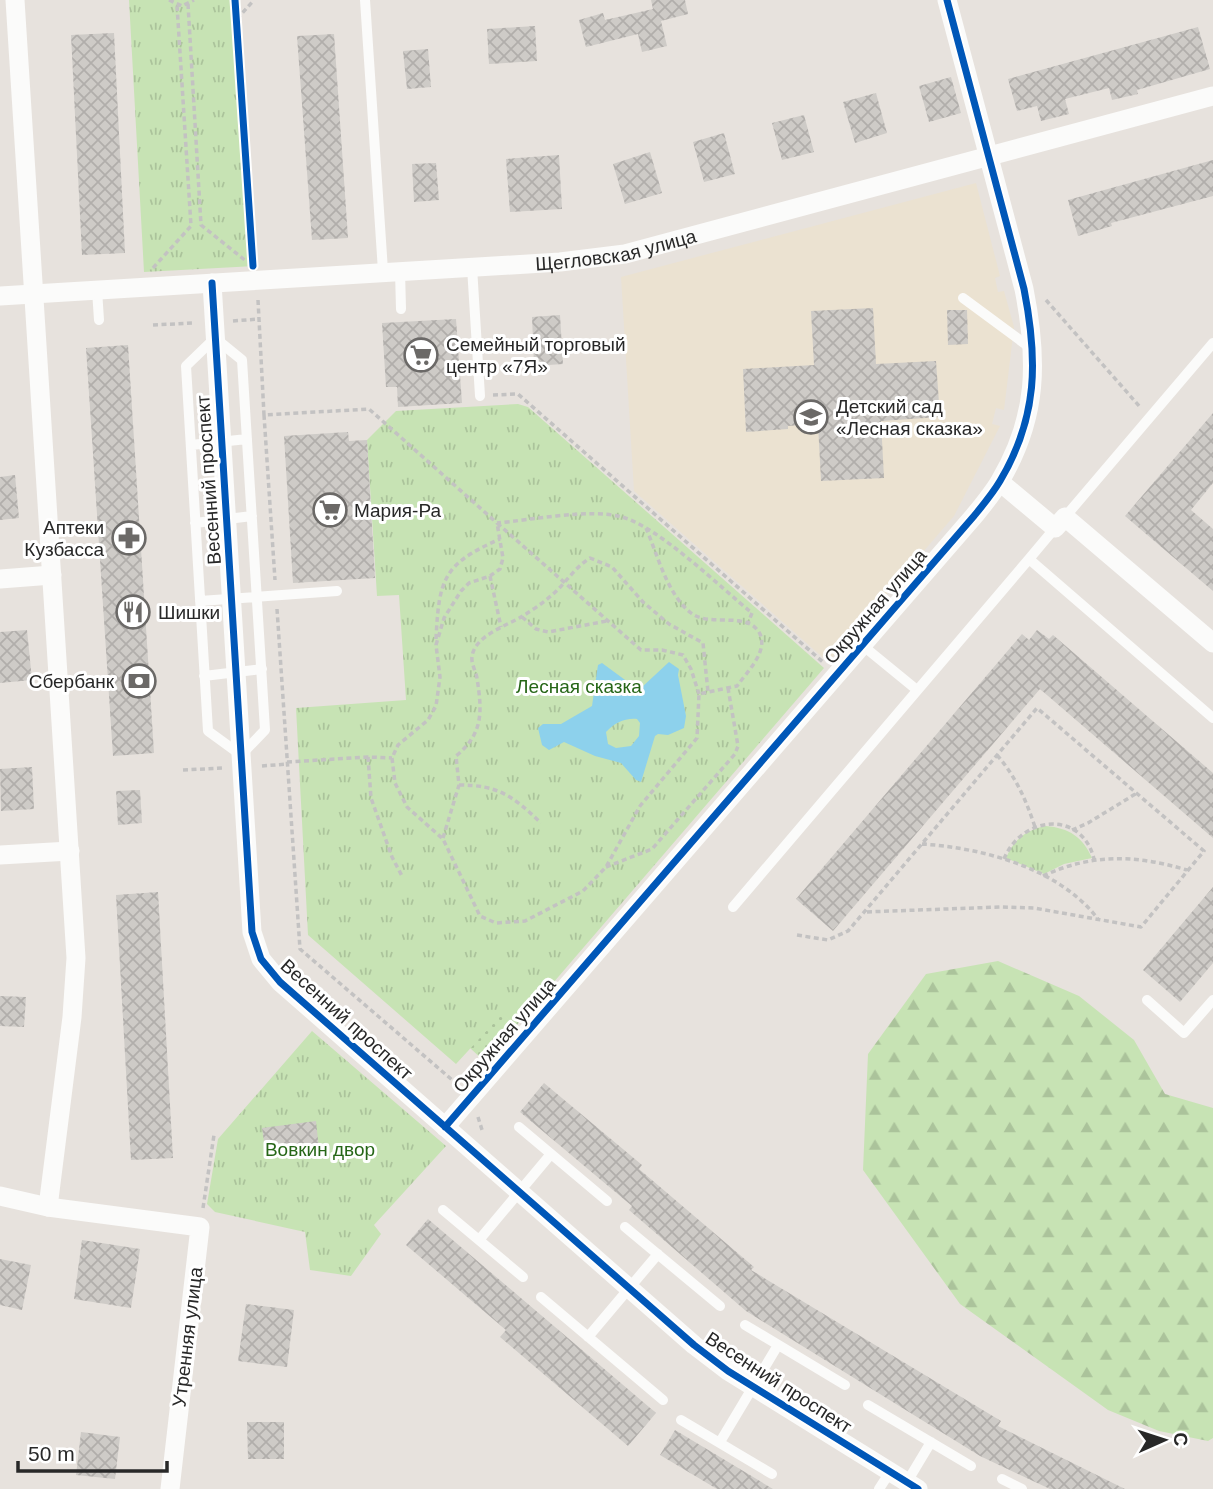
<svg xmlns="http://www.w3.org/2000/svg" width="1213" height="1489" font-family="Arial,sans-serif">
<defs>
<pattern id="grass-dots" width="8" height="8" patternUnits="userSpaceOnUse" patternTransform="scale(1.75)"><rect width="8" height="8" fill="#c7e3b4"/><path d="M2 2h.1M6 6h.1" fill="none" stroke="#abc39b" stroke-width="1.8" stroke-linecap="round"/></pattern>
<pattern id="forest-firs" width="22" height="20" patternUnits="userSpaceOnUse" patternTransform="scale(1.75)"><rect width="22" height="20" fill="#c7e3b4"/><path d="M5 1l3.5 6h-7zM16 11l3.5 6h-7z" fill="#abc39b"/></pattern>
<pattern id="park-tufts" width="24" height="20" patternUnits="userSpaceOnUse" patternTransform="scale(1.75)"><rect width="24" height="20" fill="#c7e3b4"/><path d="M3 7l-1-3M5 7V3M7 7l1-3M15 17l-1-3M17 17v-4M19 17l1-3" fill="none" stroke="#abc39b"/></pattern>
<pattern id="building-cross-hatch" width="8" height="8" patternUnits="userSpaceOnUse" patternTransform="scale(1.75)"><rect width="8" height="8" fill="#cecbc7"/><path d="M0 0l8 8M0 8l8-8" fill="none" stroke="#b1aeab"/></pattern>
</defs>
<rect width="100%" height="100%" fill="#e7e2dd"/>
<!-- education -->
<path fill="#ebe2d1" d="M 976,183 L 1000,276 L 995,278 L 998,292 L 1004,291 L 1014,327 L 1004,410 L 996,408 L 992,424 L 1000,426 L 954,516 L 828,662 L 634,491 L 621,277 Z"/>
<!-- grass -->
<path fill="url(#grass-dots)" d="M 502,1013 L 516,1026 L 484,1061 L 470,1048 Z"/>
<!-- forest -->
<path fill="url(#forest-firs)" d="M 998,961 L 1079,996 L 1134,1040 L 1165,1094 L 1213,1108 L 1213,1438 L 1208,1441 L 1159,1431 L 1108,1410 L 960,1304 L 863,1170 L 868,1054 L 926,974 Z"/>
<!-- park -->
<path fill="url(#park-tufts)" d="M 129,0 L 240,0 L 255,266 L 144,272 Z
M 518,404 L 528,407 L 824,668 L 516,1026 L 502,1014 L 456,1064 L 308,935 L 296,708 L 406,700 L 399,595 L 377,596 L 367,440 L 396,411 Z
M 1046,826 C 1069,828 1083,837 1092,858 L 1064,864 L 1044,874 L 1006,858 C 1014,839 1026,830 1046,826 Z
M 312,1031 L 446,1146 L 374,1225 L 381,1234 L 351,1276 L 310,1270 L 305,1232 L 215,1212 L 207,1204 L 218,1139 Z"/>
<!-- water -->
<path fill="#8dd1ec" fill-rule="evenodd" d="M 669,662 L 679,669 L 678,675 L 686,716 L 684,728 L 668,735 L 658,734 L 655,736 L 641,782 L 636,780 L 621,763 L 595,756 L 564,742 L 549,750 L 542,745 L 538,728 L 543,724 L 561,724 L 592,706 L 598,665 L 602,663 L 636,688 L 641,688 ZM 637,719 L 640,723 L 639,736 L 631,746 L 616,748 L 608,744 L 606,732 C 615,723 624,718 637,719 Z"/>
<!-- building -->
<path fill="url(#building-cross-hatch)" d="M 651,0 L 685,0 L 688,14 L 661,21 L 667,46 L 642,52 L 638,34 L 586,47 L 579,20 L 603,13 L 605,20 L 653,9 Z
M 535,26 L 537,61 L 489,64 L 487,29 Z
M 1198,27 L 1210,69 L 1137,90 L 1138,94 L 1112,100 L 1109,88 L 1065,99 L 1069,114 L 1041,121 L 1037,106 L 1017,111 L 1008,79 Z
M 114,33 L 125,253 L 82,255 L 71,35 Z
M 334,34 L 348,238 L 312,240 L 297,36 Z
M 428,49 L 431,87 L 407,89 L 403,51 Z
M 951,77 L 961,113 L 929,122 L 919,86 Z
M 876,93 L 887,133 L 855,143 L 843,102 Z
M 804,115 L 814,152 L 782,160 L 772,123 Z
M 724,133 L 735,174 L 704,182 L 693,142 Z
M 650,152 L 662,193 L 625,204 L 613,164 Z
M 559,155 L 562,209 L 510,212 L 506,159 Z
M 1213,160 L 1213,196 L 1111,223 L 1112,226 L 1078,236 L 1068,200 Z
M 436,163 L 439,200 L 414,202 L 412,164 Z
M 873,308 L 876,364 L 936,361 L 940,417 L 881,421 L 884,478 L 821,481 L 818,424 L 788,426 L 788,429 L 746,432 L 743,369 L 814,365 L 811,311 Z
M 947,310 L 967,310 L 968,344 L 948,345 Z
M 560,315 L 563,364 L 534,366 L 532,317 Z
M 456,319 L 462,403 L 398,407 L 397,387 L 386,387 L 382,323 Z
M 128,345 L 154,753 L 113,756 L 86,348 Z
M 1213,413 L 1213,483 L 1191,510 L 1213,529 L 1213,591 L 1125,516 Z
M 348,432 L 349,441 L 367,440 L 375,578 L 293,583 L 284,436 Z
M 15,475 L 19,518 L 0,520 L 0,477 Z
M 27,630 L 32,680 L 0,683 L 0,632 Z
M 1037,630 L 1049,639 L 1053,635 L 1213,773 L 1213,838 L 1040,689 L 833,931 L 796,899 L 1022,634 L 1029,640 Z
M 32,767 L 34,809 L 1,811 L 0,769 Z
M 140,790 L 142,823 L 118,825 L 116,791 Z
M 1213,887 L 1213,963 L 1180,1002 L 1143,970 Z
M 158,892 L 173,1158 L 131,1160 L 116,895 Z
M 0,996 L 26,997 L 24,1027 L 0,1026 Z
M 544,1083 L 642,1165 L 639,1169 L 754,1267 L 751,1270 L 1001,1421 L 998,1426 L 1125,1489 L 1050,1489 L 980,1456 L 746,1311 L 629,1210 L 632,1206 L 520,1112 Z
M 316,1121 L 319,1149 L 266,1156 L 262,1128 Z
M 428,1219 L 656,1413 L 628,1446 L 500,1337 L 506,1330 L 406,1245 Z
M 82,1240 L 140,1249 L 131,1308 L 74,1299 Z
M 0,1259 L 31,1265 L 22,1310 L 0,1305 Z
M 246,1304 L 294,1310 L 287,1367 L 238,1361 Z
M 247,1422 L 284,1422 L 284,1459 L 248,1459 Z
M 675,1430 L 773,1489 L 717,1489 L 660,1455 Z
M 81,1432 L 120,1437 L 115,1479 L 76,1475 Z"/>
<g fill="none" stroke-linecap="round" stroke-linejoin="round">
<!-- path -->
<path stroke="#c3c2c2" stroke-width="3.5" stroke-dasharray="5 3.5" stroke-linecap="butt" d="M 169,0 L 182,6 L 194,0
M 188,4 L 201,225 L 246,261
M 237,19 L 254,0
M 153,268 L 191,226 L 177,5
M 258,300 L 264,415 L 369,409 L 497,523 C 531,520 590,508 622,517 C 659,527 720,587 752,613 L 748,623
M 1046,300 L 1140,407
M 233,321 L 259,319
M 153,325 L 194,323
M 493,395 L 518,394 L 824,663
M 264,415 L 275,580
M 646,528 C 658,556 667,594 691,613 C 710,628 748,610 760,634 C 768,652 747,672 737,686 L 699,694 L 697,738 L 640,806 L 606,867 L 583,891 L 525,921 L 496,923 L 480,916 L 443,839 L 407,807 L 395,783 L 392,758 L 398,745 L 428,720 L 436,706 L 440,677 L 436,645 L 444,618 L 461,591 L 469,583 L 490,576 L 500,569 L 503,558 L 497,523 L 641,650 L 662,650 L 683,655 L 691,669 L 699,694
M 490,576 L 501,627
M 277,609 L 300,949 L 458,1085
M 522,617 L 536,629 L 548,632 L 607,621
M 436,639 C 439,579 443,564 500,539
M 997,755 C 1016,777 1026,800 1035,827
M 368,757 L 371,798 L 392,857 L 402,876
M 287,762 L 368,757 L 392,758
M 262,766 L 288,764
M 183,770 L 223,768
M 459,785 C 498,785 513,796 541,823
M 1072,830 L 1088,823 L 1137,793
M 443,838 L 459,785 L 456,756 C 484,733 482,711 477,678 C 476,672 471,663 472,657 C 474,636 506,626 521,617 C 531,611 543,603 552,595 C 566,583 574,568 590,558 L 612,567 L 643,602 L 669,624 L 703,643 L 708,692
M 922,844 C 983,848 1059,868 1098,919
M 1004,859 C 1022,815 1082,810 1094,859
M 606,867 L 652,849 L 735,754 L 738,746 L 728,688
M 1043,876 C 1092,853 1137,855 1187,870
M 797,935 L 828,940 L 848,931 L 1037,708 L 1204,851 L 1141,927 L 1034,908 L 1001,907 L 864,912
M 478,1117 L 483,1133
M 203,1208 L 214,1135"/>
<!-- service -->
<path stroke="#fbfbfa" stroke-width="10" d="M 365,0 L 383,271
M 472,267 L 480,396
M 400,271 L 401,309
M 97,290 L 99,320
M 963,298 L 1032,349
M 215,338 L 242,360 L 265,730 L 241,755 L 208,731 L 186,366 Z
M 191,445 L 247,439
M 1065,517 L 1213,343
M 195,523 L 252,516
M 1029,559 L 1055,528
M 200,601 L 337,591
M 862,645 L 917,690
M 204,676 L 262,669
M 733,907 L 1029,559 L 1213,718
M 1147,1000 L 1184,1033 L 1213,1000
M 519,1127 L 607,1201
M 443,1210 L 523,1277
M 625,1227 L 720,1306
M 479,1240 L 551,1154
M 541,1297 L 663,1400
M 745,1325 L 845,1385
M 588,1337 L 658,1254
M 868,1405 L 971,1466
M 681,1420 L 772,1474
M 720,1442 L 778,1345
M 1002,1479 L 1022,1489
M 907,1482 L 931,1442
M 879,1489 L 890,1472"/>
<!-- minor -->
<g stroke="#fbfbfa" stroke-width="19">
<path d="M 15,0 L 76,958 L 72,1017 L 48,1207"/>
<path d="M 212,283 L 252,932 L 261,959 L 280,982 L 694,1345 L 728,1371 L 918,1489"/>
<path id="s1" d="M 0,296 L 560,262 L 625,254 L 1213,96"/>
<path d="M 1000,482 L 1055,528 L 1065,517 L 1213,643"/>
<path d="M 0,579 L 52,575"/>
<path d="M 0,855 L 70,851"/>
<path d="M 445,1127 L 974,516 C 983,505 993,493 1000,481 C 1038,417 1038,360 1024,289 L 947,0"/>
<path d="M 0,1196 L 48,1207 L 200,1227 L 170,1489"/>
</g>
<defs>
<path id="cycleway" d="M 235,0 L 253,266
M 212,283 L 252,932 L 261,959 L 280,982 L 694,1345 L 728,1371 L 918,1489
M 445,1127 L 974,516 C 983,505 993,493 1000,481 C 1038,417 1038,360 1024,289 L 947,0"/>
</defs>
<!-- cycleway casing -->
<use href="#cycleway" stroke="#fff" stroke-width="11"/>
<!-- cycleway -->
<use href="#cycleway" stroke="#0057b8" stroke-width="7"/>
</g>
<!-- icons -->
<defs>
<symbol id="supermarket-ring" viewBox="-11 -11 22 22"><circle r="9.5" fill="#fff" stroke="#6b6967" stroke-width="1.5"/><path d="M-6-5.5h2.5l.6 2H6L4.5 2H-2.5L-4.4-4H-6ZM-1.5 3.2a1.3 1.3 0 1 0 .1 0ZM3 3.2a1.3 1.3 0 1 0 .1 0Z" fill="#6b6967"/></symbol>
<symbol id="school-ring" viewBox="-11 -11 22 22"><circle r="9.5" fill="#fff" stroke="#6b6967" stroke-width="1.5"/><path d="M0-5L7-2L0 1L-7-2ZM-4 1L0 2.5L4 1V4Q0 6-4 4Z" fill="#6b6967"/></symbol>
<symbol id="pharmacy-ring" viewBox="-11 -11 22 22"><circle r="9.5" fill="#fff" stroke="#6b6967" stroke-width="1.5"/><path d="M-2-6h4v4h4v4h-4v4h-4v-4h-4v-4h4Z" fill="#6b6967"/></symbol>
<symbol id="restaurant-ring" viewBox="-11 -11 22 22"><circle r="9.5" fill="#fff" stroke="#6b6967" stroke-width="1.5"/><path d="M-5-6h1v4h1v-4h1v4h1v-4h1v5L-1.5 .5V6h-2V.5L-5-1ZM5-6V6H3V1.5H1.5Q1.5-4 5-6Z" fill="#6b6967"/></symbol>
<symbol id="bank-ring" viewBox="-11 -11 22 22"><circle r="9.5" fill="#fff" stroke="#6b6967" stroke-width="1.5"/><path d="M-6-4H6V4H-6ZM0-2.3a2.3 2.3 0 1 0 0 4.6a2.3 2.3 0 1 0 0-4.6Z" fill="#6b6967"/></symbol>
</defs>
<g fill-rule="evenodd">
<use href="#supermarket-ring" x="402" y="336" width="38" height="38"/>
<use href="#school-ring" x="792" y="398" width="38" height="38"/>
<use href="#supermarket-ring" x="311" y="491" width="38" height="38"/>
<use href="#pharmacy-ring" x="110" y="519" width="38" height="38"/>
<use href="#restaurant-ring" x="114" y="593" width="38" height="38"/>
<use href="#bank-ring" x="120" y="662" width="38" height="38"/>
</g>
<g text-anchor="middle" stroke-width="6" stroke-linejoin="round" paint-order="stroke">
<!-- street labels -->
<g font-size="19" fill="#282828" stroke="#fff">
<text dy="7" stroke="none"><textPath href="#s1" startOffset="618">Щегловская улица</textPath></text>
<text transform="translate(208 480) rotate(-94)" y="7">Весенний проспект</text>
<text transform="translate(875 606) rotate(-49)" y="7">Окружная улица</text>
<text transform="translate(347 1019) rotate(42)" y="7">Весенний проспект</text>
<text transform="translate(504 1035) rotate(-49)" y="7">Окружная улица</text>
<text transform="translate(187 1337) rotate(-83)" y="7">Утренняя улица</text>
<text transform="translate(779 1382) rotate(33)" y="7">Весенний проспект</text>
</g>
<!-- poi labels -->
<g font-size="19" fill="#282828" stroke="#fff" text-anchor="start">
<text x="446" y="351">Семейный торговый<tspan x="446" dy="22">центр «7Я»</tspan></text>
<text x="836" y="413">Детский сад<tspan x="836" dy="22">«Лесная сказка»</tspan></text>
<text x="354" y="517">Мария-Ра</text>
<text x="104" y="534" text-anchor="end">Аптеки<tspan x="104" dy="22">Кузбасса</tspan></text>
<text x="158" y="619">Шишки</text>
<text x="114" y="688" text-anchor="end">Сбербанк</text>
</g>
<!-- park labels -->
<g font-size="19" fill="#266617" stroke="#fff">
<text x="579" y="693">Лесная сказка</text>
<text x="320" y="1156">Вовкин двор</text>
</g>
</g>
<!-- north arrow -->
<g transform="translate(1164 1440) rotate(87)" stroke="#ffffff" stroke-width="5" paint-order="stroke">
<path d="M0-5L12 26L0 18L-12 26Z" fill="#282828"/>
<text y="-10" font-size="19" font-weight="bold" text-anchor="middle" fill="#282828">С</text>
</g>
<!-- scale -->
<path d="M18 1461v10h149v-10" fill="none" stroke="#282828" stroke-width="3.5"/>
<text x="28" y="1461" font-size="21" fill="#282828" stroke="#ffffff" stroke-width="5" paint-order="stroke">50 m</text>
</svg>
